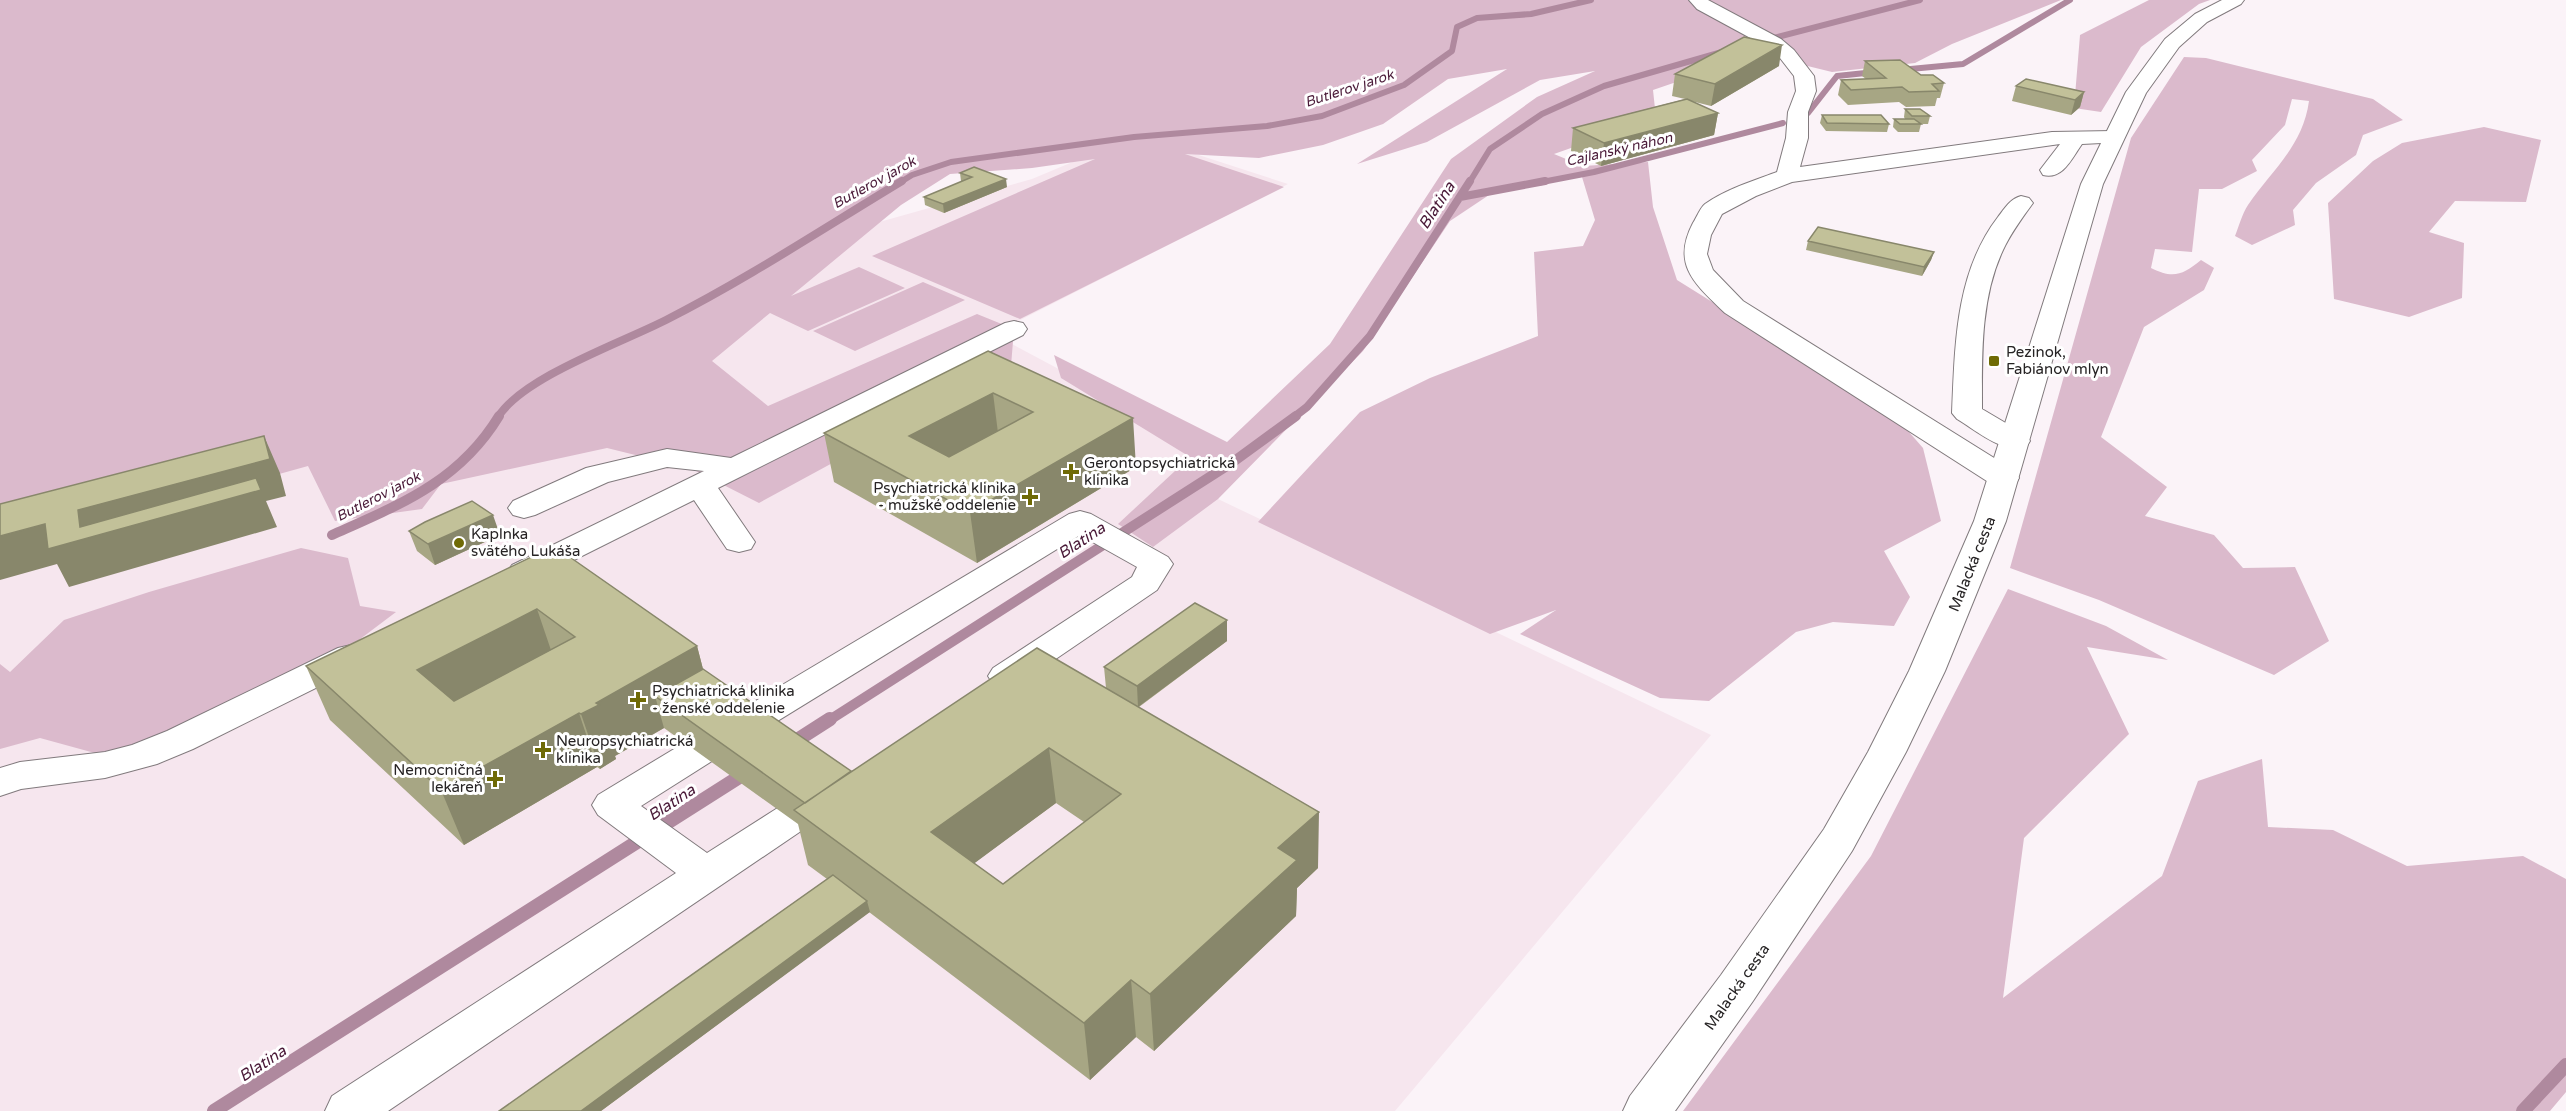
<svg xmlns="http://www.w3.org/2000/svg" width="2566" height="1111" font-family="'Varela Round',sans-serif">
<rect width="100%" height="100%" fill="#fbf3f8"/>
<!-- built -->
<path fill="#f6e6ee" d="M 1137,135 L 1288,184 L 993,334 L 1233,462 L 1218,499 L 1711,735 L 1395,1111 L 0,1111 L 0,521 L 787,248 L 1032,179 Z"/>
<!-- green -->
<path fill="#dbbacc" d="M 0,0 L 2061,0 L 1952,44 L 1915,63 L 1832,72 L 1758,54 L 1653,90 L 1656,118 L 1554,154 L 1583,166 L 1648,162 L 1653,207 L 1677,280 L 1895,416 L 1923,448 L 1941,521 L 1884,551 L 1910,597 L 1894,626 L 1833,622 L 1796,632 L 1709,701 L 1660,698 L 1520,634 L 1556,610 L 1490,634 L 1258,522 L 1360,412 L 1430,378 L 1538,336 L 1534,252 L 1583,246 L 1595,220 L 1582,177 L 1501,187 L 1450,221 L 1363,351 L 1218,499 L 1153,547 L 1118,524 L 1190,457 L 1061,378 L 1054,355 L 1227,442 L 1330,344 L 1451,159 L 1537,97 L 1595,71 L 1540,80 L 1427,142 L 1357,164 L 1507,69 L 1448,79 L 1383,124 L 1323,145 L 1259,158 L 1185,154 L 1284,187 L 1020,319 L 872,256 L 1095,159 L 1032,168 L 950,174 L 901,205 L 791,296 L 859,267 L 905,288 L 808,331 L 770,313 L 712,361 L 768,406 L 977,314 L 1014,329 L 1011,366 L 759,503 L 692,469 L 607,448 L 441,484 L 422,509 L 335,521 L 308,466 L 0,551 Z
M 2149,0 L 2210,0 L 2199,4 L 2141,47 L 2101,112 L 2074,108 L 2080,35 Z
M 2184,57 L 2206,58 L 2373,99 L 2403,120 L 2363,135 L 2356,155 L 2316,183 L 2293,210 L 2295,225 L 2252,245 L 2235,236 C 2239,226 2242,214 2248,205 C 2272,170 2303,146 2309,101 L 2292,99 L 2285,125 L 2252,160 L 2257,171 L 2222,189 L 2199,189 L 2192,252 L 2155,249 L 2151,268 C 2173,279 2183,275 2201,260 L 2214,268 L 2204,290 L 2144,327 L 2101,437 L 2167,487 L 2145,516 L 2214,535 L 2243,568 L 2295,567 L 2329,641 L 2274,675 L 2099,600 L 2010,568 L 2131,138 Z
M 2484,127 L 2541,140 L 2526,202 L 2455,201 L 2429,232 L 2464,243 L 2462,298 L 2409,317 L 2334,299 L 2328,203 L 2373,161 L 2402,143 Z
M 923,282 L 965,300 L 855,351 L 813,331 Z
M 301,548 L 348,558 L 360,606 L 396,612 L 331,661 L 205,731 L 102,755 L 40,738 L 0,749 L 0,664 L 10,672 L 64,620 L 149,592 Z
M 2008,589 L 2106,626 L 2168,660 L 2087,647 L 2129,734 L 2024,838 L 2003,998 L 2162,876 L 2198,781 L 2262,759 L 2268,827 L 2333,830 L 2407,866 L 2523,856 L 2566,879 L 2566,1092 L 2550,1111 L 1683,1111 L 1871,856 Z"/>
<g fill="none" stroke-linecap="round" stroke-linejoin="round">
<!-- stream-far3 -->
<path stroke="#af899e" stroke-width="6" d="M 1766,40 L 1920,0
M 1900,70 L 1963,64 L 2070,0
M 1808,113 L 1837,76 L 1875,72
M 899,183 L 912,175 L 951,162 L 1134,137 L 1267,126 L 1322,116 L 1404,85 L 1452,51 L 1457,27 L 1477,18 L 1531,14 L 1591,0
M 1469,183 L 1490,149 L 1542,114 L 1604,86 L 1722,52
M 1537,183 L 1594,172 L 1783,123"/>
<!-- stream-far2 -->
<path stroke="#af899e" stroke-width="8" d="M 1460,197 L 1545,181
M 498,417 C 523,377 621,343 666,320 C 747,279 824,228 902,181
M 1294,417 L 1307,407 L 1370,336 L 1470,181"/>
<!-- stream-far1 -->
<path stroke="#af899e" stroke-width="10" d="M 332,535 C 399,505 459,482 499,416
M 828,721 L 1233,462 L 1296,416"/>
<!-- stream -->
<path stroke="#af899e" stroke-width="14" d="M 791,744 L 830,719
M 214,1111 L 747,772
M 2523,1111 L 2566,1065"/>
<defs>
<path id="minor" d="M 1689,0 L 1708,0 L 1781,39 L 1794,50 L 1814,76 L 1816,91 L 1808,112 L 1808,138 L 1800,167 L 2052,132 L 2113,131 L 2121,132 L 2124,137 L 2121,142 L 2082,144 C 2072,158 2063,180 2043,175 L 2040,170 L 2060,144 L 1792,182 L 1756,196 L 1722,214 L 1711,235 L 1707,254 L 1713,270 L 1743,301 L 2015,471 L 2019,478 L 2015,485 L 2004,487 L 1993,485 L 1725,313 C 1695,284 1671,265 1693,223 C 1697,217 1700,208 1705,204 C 1726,189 1753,181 1777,172 L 1786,138 L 1788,112 L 1796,91 L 1794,76 L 1780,58 L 1767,47 L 1697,9 Z
M 2021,196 L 2029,198 L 2033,203 C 2022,218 2011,233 2003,250 C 1980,299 1982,357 1982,409 L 2026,435 L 2030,441 L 2026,447 C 2001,453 1977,431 1957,419 L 1952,413 C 1955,346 1955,273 1998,217 C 2005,208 2010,199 2021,196 Z
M 1014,321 L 1023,323 L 1027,329 L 1023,335 L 718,488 L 755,542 L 751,549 L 739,552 L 727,549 L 694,500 L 536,579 L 524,582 L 512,579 L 507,572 L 512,565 L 704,471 L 667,467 L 608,482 L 535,515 L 524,518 L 513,515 L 508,508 L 513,501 L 586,468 L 667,449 L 731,458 L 1005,323 Z
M 1080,511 L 1091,514 L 1168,557 L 1173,564 L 1157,590 L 1019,684 L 1006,688 L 993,684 L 988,676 L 993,668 L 1132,577 L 1137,567 L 1080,535 L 758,733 L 745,737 L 732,733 L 726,724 L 732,715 L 1069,514 Z
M 351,645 L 364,648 L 369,656 L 364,664 L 193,749 L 157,764 L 105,778 L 21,789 L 0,796 L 0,768 L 20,762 L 105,752 L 132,745 L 167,731 L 338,648 Z
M 698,739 L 712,743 L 717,752 L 712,761 L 641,806 L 707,853 L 776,809 L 790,804 L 804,809 L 810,819 L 804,829 L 388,1111 L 325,1111 L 332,1096 L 676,873 L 598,815 L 592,805 L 598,795 L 684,743 Z"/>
<path id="major" d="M 2222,0 L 2244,0 L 2241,4 L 2207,22 L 2179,47 L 2146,93 L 2103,184 L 2006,521 L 1945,671 L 1906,752 L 1852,851 L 1753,1001 L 1675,1111 L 1623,1111 L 1630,1096 L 1721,975 L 1824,829 L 1868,752 L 1909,671 L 1974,521 L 2081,184 L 2126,92 L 2165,39 L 2195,14 Z"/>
</defs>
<!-- minor casing -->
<use href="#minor" stroke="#817a7d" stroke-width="2"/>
<!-- major casing -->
<use href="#major" stroke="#817a7d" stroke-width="2"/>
<!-- minor -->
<use href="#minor" fill="#fff" fill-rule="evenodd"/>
<!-- major -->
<use href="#major" fill="#fff" fill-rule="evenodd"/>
</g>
<!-- wall -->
<path fill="#a7a684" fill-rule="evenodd" d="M 1865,61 L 1921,75 L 1944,83 L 1940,98 L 1937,98 L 1935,106 L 1906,107 L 1899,102 L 1848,105 L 1838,95 L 1841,80 L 1866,79 L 1862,76 Z
M 1779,66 L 1711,106 L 1691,101 L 1718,113 L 1714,135 L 1601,166 L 1571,151 L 1573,128 L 1685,99 L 1672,96 L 1675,74 Z
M 2016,86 L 2084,92 L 2080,107 L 2071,115 L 2012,101 Z
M 1905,109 L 1930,116 L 1928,124 L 1921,124 L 1919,132 L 1898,132 L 1893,127 L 1894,119 L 1905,119 L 1904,117 Z
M 1822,115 L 1889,124 L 1887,132 L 1826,131 L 1820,123 Z
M 960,173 L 1007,187 L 944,213 L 925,205 L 924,197 L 963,181 L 961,181 Z
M 1808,241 L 1934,252 L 1931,260 L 1922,276 L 1806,250 Z
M 988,351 L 1136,467 L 977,563 L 834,482 L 824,433 Z
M 409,531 L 500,535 L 435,565 L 417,551 Z
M 554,546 L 697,646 L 703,669 L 851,771 L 1106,688 L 1104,667 L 1227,620 L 1227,641 L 1139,707 L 1318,868 L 1297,888 L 1296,916 L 1154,1051 L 1136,1037 L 1090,1080 L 869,912 L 601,1111 L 499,1111 L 827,879 L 808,865 L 798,824 L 664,728 L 615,756 L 616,759 L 600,769 L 597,767 L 464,845 L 330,720 L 306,666 ZM 1056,803 L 1084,822 L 1003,884 L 974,863 Z"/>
<!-- shaded-wall -->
<path fill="#88876b" d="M 1782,45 L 1779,66 L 1711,106 L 1715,84 Z
M 2084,92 L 2080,107 L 2071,115 L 2075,100 Z
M 1718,113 L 1714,135 L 1601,166 L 1604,143 Z
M 1006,179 L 1007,187 L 944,213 L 943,204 Z
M 1934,252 L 1931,260 L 1922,276 L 1924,267 Z
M 993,393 L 999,441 L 919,484 L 909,436 Z
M 1133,418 L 1136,467 L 977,563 L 970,512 Z
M 264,436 L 280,473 L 286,496 L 266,501 L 277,527 L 69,587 L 57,564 L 0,580 L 0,536 L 45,524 L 80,527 L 78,510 Z
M 493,515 L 500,535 L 435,565 L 428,544 Z
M 537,609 L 555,662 L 439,724 L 417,670 Z
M 1227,620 L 1227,641 L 1138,707 L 1137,686 Z
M 697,646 L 711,700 L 655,696 L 664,728 L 615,756 L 616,759 L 600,769 L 581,714 L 596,703 Z
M 579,713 L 597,767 L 464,845 L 441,790 Z
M 1049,748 L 1056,803 L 941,888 L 931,832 Z
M 1319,812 L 1318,868 L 1297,888 L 1296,916 L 1154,1051 L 1150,994 L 1278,848 Z
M 867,901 L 870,912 L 601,1111 L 581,1111 Z
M 1131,980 L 1136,1037 L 1090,1080 L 1084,1023 Z"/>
<!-- building -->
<path fill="#c2c199" stroke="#88876b" stroke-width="1.5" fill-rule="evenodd" d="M 1744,37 L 1782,45 L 1715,84 L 1675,74 Z
M 1900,60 L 1921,75 L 1933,75 L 1944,83 L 1932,84 L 1939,91 L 1909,92 L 1902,87 L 1851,90 L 1841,80 L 1886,78 L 1865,61 Z
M 2026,79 L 2084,92 L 2075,100 L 2016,86 Z
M 1687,99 L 1718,113 L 1604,143 L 1573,128 Z
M 1905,109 L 1920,109 L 1930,116 L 1912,116 Z
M 1822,115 L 1881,115 L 1889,124 L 1827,123 Z
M 1894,119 L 1914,119 L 1921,124 L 1900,124 Z
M 974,167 L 1006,179 L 943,204 L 924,197 L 972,177 L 960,173 Z
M 1818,227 L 1934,252 L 1924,267 L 1808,241 Z
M 988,351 L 1133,418 L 970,512 L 824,433 ZM 993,393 L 1033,412 L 949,457 L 909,436 Z
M 264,436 L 270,459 L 78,510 L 80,527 L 256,478 L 261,490 L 48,549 L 45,524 L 0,536 L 0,504 Z
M 472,501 L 493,515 L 428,544 L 409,531 L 425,522 Z
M 554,546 L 697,646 L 596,703 L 599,705 L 581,714 L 579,713 L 441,790 L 306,666 ZM 537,609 L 575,637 L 454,701 L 417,670 Z
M 1195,603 L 1227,620 L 1137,686 L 1104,667 Z
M 1037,648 L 1319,812 L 1278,848 L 1297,860 L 1150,994 L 1131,980 L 1084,1023 L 794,810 ZM 1049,748 L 1121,794 L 1003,884 L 931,832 Z
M 703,669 L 851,771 L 805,803 L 655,696 Z
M 833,875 L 867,901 L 581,1111 L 499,1111 Z"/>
<!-- markers -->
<g fill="#6f6a05" stroke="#fff" stroke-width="2">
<rect x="1988" y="355" width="12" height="12" rx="3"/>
<path d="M1068 463h6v6h6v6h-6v6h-6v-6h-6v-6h6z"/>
<path d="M1027 488h6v6h6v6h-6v6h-6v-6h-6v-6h6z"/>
<circle cx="459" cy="543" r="6"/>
<path d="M635 691h6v6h6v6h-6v6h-6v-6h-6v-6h6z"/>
<path d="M540 741h6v6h6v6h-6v6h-6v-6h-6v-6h6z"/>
<path d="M492 770h6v6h6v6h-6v6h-6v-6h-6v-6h6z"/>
</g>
<g text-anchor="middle" stroke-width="6" stroke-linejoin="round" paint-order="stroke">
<!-- far-water labels -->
<g font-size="14" font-style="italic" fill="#4a1a38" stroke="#fff">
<text transform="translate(1349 88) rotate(-18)" y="5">Butlerov jarok</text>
<text transform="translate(1619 149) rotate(-13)" y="5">Cajlanský náhon</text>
<text transform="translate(874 182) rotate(-29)" y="5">Butlerov jarok</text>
<text transform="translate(378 496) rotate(-27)" y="5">Butlerov jarok</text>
</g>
<!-- poi labels -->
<g font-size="15" fill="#262324" stroke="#fff" text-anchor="start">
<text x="2006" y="357">Pezinok,<tspan x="2006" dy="17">Fabiánov mlyn</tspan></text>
<text x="1084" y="468">Gerontopsychiatrická<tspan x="1084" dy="17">klinika</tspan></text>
<text x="1016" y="493" text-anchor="end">Psychiatrická klinika<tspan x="1016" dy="17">- mužské oddelenie</tspan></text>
<text x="471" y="539">Kaplnka<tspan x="471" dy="17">svätého Lukáša</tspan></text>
<text x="652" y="696">Psychiatrická klinika<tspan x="652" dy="17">- ženské oddelenie</tspan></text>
<text x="556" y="746">Neuropsychiatrická<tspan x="556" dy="17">klinika</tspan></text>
<text x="483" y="775" text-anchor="end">Nemocničná<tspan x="483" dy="17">lekáreň</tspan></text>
</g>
<!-- street labels -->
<g font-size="15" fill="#262324" stroke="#fff">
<text transform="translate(1972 564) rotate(-68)" y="5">Malacká cesta</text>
<text transform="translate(1737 987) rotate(-55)" y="5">Malacká cesta</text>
</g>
<!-- water labels -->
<g font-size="16" font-style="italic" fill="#4a1a38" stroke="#fff">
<text transform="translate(1436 205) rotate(-57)" y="6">Blatina</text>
<text transform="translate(1081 540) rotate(-33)" y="6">Blatina</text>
<text transform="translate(671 802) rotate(-33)" y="6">Blatina</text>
<text transform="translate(262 1063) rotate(-33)" y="6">Blatina</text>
</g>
</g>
</svg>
